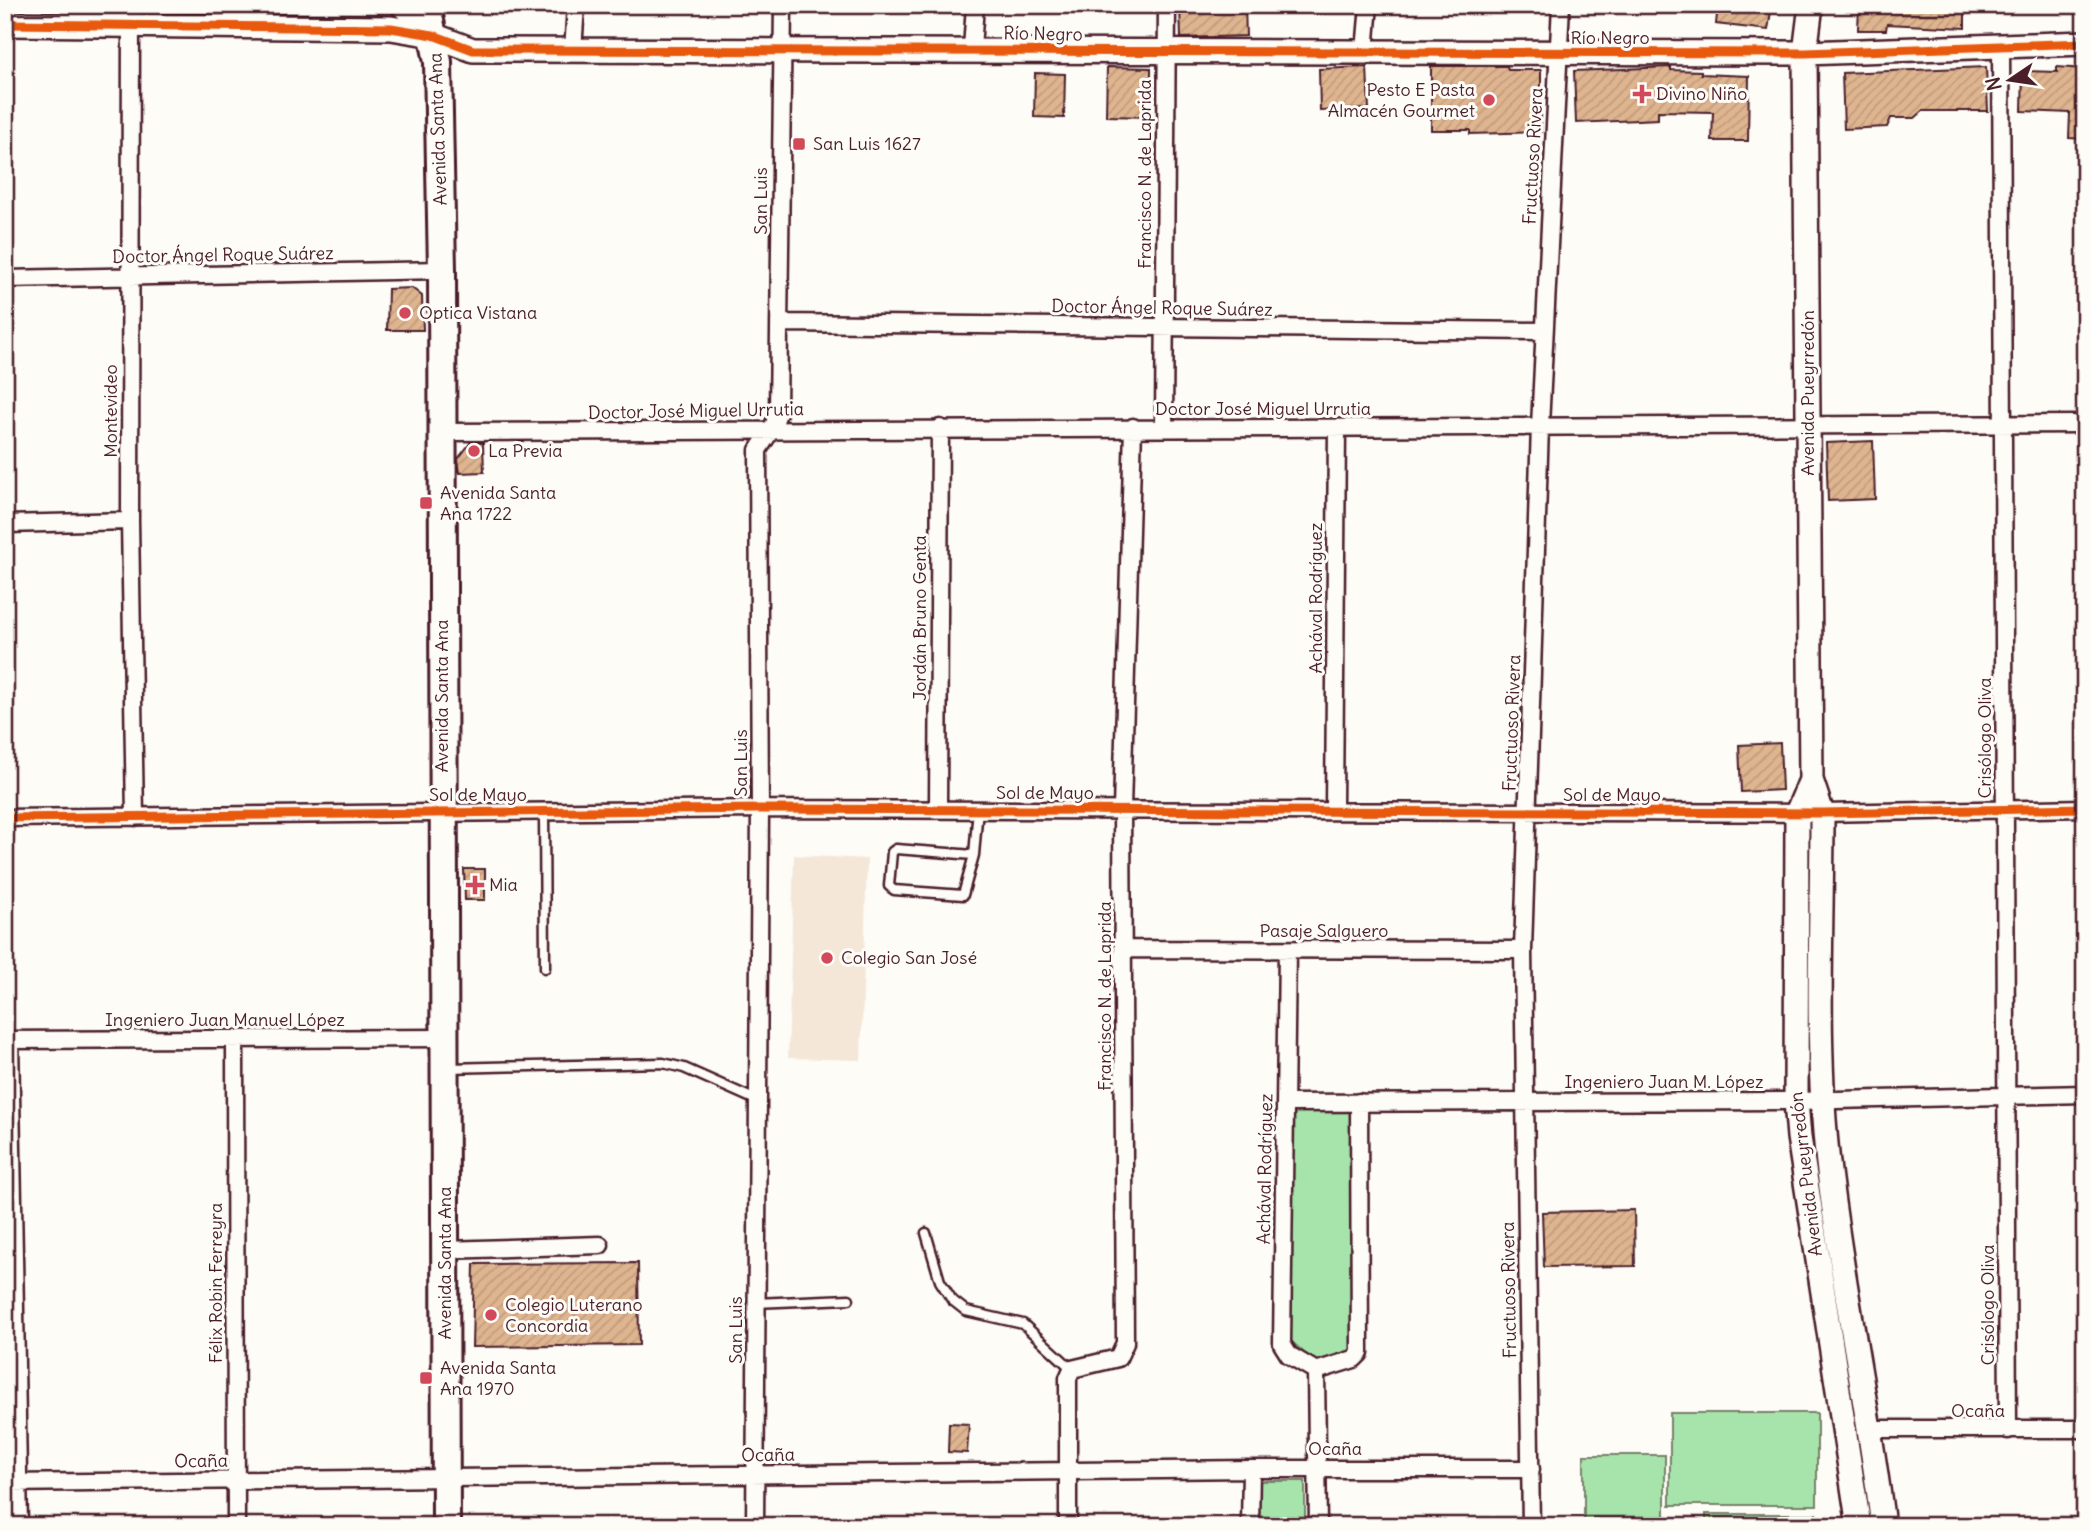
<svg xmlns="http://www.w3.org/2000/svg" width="2090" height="1531" font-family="Delius,sans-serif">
<defs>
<pattern id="building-hatch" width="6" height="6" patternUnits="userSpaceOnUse" patternTransform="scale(1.75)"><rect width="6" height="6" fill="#dfb590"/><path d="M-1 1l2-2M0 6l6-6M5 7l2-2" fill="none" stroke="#c19b7c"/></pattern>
</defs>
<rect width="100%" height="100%" fill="#fdfcf7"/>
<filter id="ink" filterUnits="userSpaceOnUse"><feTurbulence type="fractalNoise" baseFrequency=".0143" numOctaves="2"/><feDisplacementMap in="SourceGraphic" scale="14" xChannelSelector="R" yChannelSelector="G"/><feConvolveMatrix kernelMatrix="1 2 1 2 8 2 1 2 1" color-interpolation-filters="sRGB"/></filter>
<g filter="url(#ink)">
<!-- built -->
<path fill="#f4e7d8" d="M 794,855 L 867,859 L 861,1060 L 788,1058 Z"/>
<!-- park -->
<path fill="#a6e4ab" stroke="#78826b" stroke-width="2" d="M 1290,1107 L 1353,1107 L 1355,1349 L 1316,1364 L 1289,1339 Z
M 1670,1413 L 1817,1413 L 1817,1505 L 1670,1505 Z
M 1584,1455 L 1665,1455 L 1665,1526 L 1584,1526 Z
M 1258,1481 L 1305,1481 L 1305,1526 L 1255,1526 Z
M 1706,1514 L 1816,1514 L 1816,1526 L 1706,1526 Z"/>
<!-- building -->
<path fill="url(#building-hatch)" stroke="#4a1f2b" stroke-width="2" d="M 1180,5 L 1245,5 L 1246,36 L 1181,38 Z
M 1718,5 L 1772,5 L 1768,30 L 1716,24 Z
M 1859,5 L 1965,5 L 1965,28 L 1887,24 L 1886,30 L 1858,30 Z
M 1431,66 L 1507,66 L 1508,70 L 1541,70 L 1541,132 L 1470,134 L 1470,130 L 1431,130 Z
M 1107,67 L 1151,68 L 1151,117 L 1106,116 Z
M 1367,67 L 1369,109 L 1320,111 L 1319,69 Z
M 1671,67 L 1671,70 L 1701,71 L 1701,74 L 1749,76 L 1748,141 L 1712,141 L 1713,112 L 1658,111 L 1658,119 L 1576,123 L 1574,71 Z
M 1986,67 L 1988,111 L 1923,111 L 1915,118 L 1891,118 L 1887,127 L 1844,129 L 1842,73 Z
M 2057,67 L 2085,69 L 2085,139 L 2069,138 L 2070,113 L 2022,111 L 2023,71 L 2057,72 Z
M 1035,73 L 1065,74 L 1064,118 L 1034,117 Z
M 412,288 L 422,296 L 423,330 L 387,330 L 388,289 Z
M 1873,441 L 1875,499 L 1828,501 L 1826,443 Z
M 471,442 L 483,443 L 484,472 L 460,473 L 458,459 Z
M 1780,743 L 1782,790 L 1741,792 L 1739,745 Z
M 464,869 L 485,869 L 485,900 L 465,900 Z
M 1634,1210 L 1635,1266 L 1544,1267 L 1542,1212 Z
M 638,1263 L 639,1345 L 472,1347 L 474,1264 Z
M 949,1423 L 969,1424 L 967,1453 L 948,1452 Z"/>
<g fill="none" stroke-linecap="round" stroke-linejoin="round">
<defs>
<path id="lane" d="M 544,810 L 545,968
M 974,855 L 896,849 L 892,852 L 889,886 L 894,890 L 963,895 L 974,855 L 978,808
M 448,1068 L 663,1063 L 684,1068 L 756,1100
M 926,1233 L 940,1281 L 952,1300 L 966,1311 L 1023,1324 L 1072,1369
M 755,1303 L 849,1299"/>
<path id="street" d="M 131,5 L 130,521 L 135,817
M 2001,46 L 2008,1430
M 972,49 L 975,5
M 573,51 L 576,5
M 1365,51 L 1369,5
M 5,279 L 442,270
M 779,323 L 1544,331
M 1164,428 L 1167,5
M 442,432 L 2085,424
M 5,524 L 130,521
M 938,808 L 940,428
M 1334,810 L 1337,429
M 5,818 L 760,809 L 1822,813 L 2085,808
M 1124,949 L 1523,950
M 1287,950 L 1282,1344 L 1289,1355 L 1316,1371 L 1354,1359 L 1360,1353 L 1359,1102
M 5,1040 L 445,1038
M 10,1040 L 19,1526
M 235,1041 L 236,1526
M 1286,1103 L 1796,1101 L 2085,1094
M 445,1250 L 600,1245
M 1316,1371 L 1318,1526
M 1871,1429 L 2085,1429
M 5,1483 L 1251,1469 L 1531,1469
M 755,1526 L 760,809 L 758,450 L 772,429 L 778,413 L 783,5
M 1068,1526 L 1068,1378 L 1072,1369 L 1118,1358 L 1125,1343 L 1122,809 L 1133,427
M 1250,1526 L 1251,1469
M 1531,1526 L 1523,950 L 1540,426 L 1561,5"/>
<path id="secondary" d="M 1811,5 L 1805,53 L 1811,780 L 1822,813 C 1822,929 1815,1048 1828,1163 C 1842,1285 1868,1404 1883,1526
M 5,24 L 391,28 L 433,35 L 473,50 L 1805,53 L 2085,43
M 1811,780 L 1797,813 L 1796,1101 L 1799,1137 L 1859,1526"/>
<path id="primary" d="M 405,5 L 433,35
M 427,5 L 438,62 L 442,270 L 446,1526"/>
</defs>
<!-- lane casing -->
<use href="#lane" stroke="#4a1f2b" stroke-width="13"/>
<!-- street casing -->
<use href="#street" stroke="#4a1f2b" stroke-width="21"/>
<!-- secondary casing -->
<use href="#secondary" stroke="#4a1f2b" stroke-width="28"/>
<!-- primary casing -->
<use href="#primary" stroke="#4a1f2b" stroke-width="32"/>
<!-- lane -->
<use href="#lane" stroke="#fdfcf7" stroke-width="8"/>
<!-- street -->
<use href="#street" stroke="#fdfcf7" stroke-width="16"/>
<!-- secondary -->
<use href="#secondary" stroke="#fdfcf7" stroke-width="23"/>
<!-- primary -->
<use href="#primary" stroke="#fdfcf7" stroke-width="26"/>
<defs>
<path id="cycleway" d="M 5,24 L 391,28 L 433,35 L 473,50 L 1805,53 L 2085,43
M 5,818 L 760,809 L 1822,813 L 2085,808"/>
</defs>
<!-- cycleway casing -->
<use href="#cycleway" stroke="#fdfcf7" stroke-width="13"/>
<!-- cycleway -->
<use href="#cycleway" stroke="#e8590c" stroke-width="9"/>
</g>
</g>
<!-- markers -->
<g fill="#d1495b" stroke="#fdfcf7" stroke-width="2.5">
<path d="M1638.5 83.5h7v7h7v7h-7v7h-7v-7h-7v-7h7z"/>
<circle cx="1489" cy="100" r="7"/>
<rect x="792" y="137" width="14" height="14" rx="3.5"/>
<circle cx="405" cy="313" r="7"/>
<circle cx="474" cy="451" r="7"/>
<rect x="419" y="496" width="14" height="14" rx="3.5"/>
<path d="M471.5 874.5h7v7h7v7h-7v7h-7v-7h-7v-7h7z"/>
<circle cx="827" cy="958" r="7"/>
<circle cx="491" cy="1315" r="7"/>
<rect x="419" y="1371" width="14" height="14" rx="3.5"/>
</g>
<g text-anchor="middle" stroke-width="6" stroke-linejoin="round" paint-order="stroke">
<!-- street labels -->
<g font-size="18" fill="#4a1f2b" stroke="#fdfcf7">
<text transform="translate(1043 34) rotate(1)" y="6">Río Negro</text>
<text x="1610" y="44">Río Negro</text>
<text transform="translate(438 129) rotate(-92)" y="6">Avenida Santa Ana</text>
<text transform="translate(1533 156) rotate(-87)" y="6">Fructuoso Rivera</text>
<text transform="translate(1145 174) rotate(-90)" y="6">Francisco N. de Laprida</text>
<text transform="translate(761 201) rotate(-90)" y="6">San Luis</text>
<text transform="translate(223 255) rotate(-1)" y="6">Doctor Ángel Roque Suárez</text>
<text transform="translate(1162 308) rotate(1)" y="6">Doctor Ángel Roque Suárez</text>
<text transform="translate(1808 393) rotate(-90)" y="6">Avenida Pueyrredón</text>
<text x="1263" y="415">Doctor José Miguel Urrutia</text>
<text transform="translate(111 411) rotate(-90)" y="6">Montevideo</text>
<text transform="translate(696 411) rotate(-1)" y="6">Doctor José Miguel Urrutia</text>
<text transform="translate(1316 598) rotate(-90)" y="6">Achával Rodríguez</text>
<text transform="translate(920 618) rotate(-90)" y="6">Jordán Bruno Genta</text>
<text transform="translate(442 696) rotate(-90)" y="6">Avenida Santa Ana</text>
<text transform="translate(1512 723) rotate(-88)" y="6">Fructuoso Rivera</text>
<text transform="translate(1985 738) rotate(-90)" y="6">Crisólogo Oliva</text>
<text transform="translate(741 763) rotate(-90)" y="6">San Luis</text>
<text x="1045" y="799">Sol de Mayo</text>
<text x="478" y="801">Sol de Mayo</text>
<text x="1612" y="801">Sol de Mayo</text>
<text x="1324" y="937">Pasaje Salguero</text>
<text transform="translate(1105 996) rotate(-90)" y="6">Francisco N. de Laprida</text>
<text x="225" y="1026">Ingeniero Juan Manuel López</text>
<text x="1664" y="1088">Ingeniero Juan M. López</text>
<text transform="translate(1265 1169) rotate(-89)" y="6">Achával Rodríguez</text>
<text transform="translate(1806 1174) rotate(-97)" y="6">Avenida Pueyrredón</text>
<text transform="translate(445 1263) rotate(-90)" y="6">Avenida Santa Ana</text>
<text transform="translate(216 1283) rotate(-90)" y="6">Félix Robin Ferreyra</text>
<text transform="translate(1509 1290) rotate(-91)" y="6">Fructuoso Rivera</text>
<text transform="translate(1988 1305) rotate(-90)" y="6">Crisólogo Oliva</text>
<text transform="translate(736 1330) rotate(-90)" y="6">San Luis</text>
<text x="1978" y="1417">Ocaña</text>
<text x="1335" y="1455">Ocaña</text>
<text transform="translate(768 1455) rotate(-1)" y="6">Ocaña</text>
<text transform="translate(201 1461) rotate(-1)" y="6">Ocaña</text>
</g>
<!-- poi labels -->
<g font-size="18" fill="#4a1f2b" stroke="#fdfcf7" text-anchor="start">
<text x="1475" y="96" text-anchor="end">Pesto E Pasta<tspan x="1475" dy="21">Almacén Gourmet</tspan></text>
<text x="1656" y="100">Divino Niño</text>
<text x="813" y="150">San Luis 1627</text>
<text x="419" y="319">Optica Vistana</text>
<text x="488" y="457">La Previa</text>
<text x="440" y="499">Avenida Santa<tspan x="440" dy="21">Ana 1722</tspan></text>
<text x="489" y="891">Mia</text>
<text x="841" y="964">Colegio San José</text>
<text x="505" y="1311">Colegio Luterano<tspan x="505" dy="21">Concordia</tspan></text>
<text x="440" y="1374">Avenida Santa<tspan x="440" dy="21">Ana 1970</tspan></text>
</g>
</g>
<!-- margin -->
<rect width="2090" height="1531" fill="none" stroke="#fdfcf7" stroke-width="28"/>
<rect x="14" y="14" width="2062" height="1503" fill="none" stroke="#4a1f2b" stroke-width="2.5" filter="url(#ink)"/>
<!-- north arrow -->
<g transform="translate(2010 80) rotate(257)" stroke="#fdfcf7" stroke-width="5" paint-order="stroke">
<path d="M0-5L12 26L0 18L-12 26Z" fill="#4a1f2b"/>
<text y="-10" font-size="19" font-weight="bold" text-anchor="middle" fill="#4a1f2b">N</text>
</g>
</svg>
